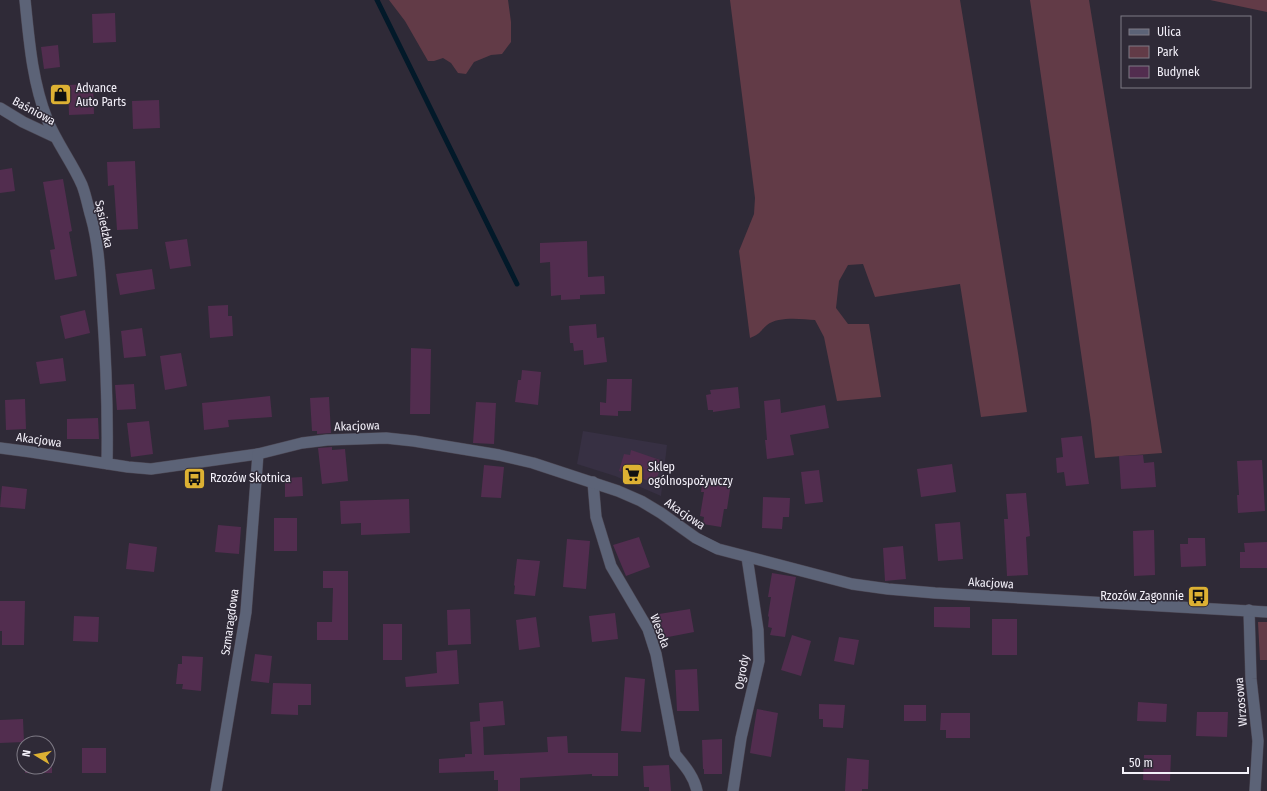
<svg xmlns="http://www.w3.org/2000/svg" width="1267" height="791" font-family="'Fira Sans Condensed',sans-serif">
<rect width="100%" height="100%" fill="#2f2a37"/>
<!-- built -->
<path fill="#373043" d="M 583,431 L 667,445 L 661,496 L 615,476 L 577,464 Z"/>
<!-- green -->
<path fill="#623b47" d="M 389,0 L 508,0 L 511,22 L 511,42 L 502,54 L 491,55 L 474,62 L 466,74 L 458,73 L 451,63 L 443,58 L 434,61 L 428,61 L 405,21 Z
M 730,0 L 960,0 L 1018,353 L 1027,412 L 981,417 L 960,284 L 875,297 L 863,264 L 848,265 L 839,281 L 836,308 L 848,324 L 869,324 L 881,397 L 837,401 L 824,337 L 815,320 C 802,319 778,316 767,325 C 759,332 762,333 750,338 L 739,251 L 754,214 L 755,198 Z
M 1030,0 L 1089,0 L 1162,453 L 1095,458 L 1091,422 Z
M 1210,0 L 1267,0 L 1267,12 Z
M 1258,622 L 1267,622 L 1267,660 L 1260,660 Z"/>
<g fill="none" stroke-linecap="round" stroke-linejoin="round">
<!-- stream -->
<path stroke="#021929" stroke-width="5" d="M 377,0 L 517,284"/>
</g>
<!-- building -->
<path fill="#522d4f" d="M 115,13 L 116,42 L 93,43 L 92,14 Z
M 58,45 L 60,67 L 44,69 L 41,47 Z
M 93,84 L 94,114 L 69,115 L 68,85 Z
M 159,100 L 160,128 L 133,129 L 132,101 Z
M 135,161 L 138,229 L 117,230 L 114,185 L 108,186 L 107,162 Z
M 12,168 L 15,191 L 0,193 L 0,170 Z
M 63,179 L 72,231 L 69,232 L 77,276 L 55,280 L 50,250 L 55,249 L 43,182 Z
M 187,239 L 191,266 L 170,269 L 165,242 Z
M 587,241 L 588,277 L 604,276 L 605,294 L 580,295 L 580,299 L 561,300 L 561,295 L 551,296 L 550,262 L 540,263 L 540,243 Z
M 152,269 L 155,289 L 120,295 L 116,274 Z
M 228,305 L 228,316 L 232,316 L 233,336 L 210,338 L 208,306 Z
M 85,310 L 90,333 L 65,339 L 60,316 Z
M 596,324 L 597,338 L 604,337 L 607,362 L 584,365 L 583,350 L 574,351 L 573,343 L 570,343 L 569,326 Z
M 142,328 L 146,356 L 124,358 L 121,331 Z
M 411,348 L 431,349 L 430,414 L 410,414 Z
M 181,353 L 187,386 L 165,390 L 160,356 Z
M 63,358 L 66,381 L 40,384 L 36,362 Z
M 522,370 L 541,372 L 538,405 L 515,402 L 518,380 L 521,380 Z
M 607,379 L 632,379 L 631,411 L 618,411 L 618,416 L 600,415 L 600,402 L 606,403 Z
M 134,384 L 136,409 L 117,410 L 115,385 Z
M 738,387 L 740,408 L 713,412 L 713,410 L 708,410 L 706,395 L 711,394 L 710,390 Z
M 270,396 L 272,417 L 228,420 L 229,427 L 204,430 L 202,403 Z
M 329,397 L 331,433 L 317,434 L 317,431 L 312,431 L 310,398 Z
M 25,399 L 26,429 L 6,430 L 5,400 Z
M 780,399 L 781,413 L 825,405 L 829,428 L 790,435 L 794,455 L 767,459 L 765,440 L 767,440 L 764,401 Z
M 476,402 L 496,403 L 494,444 L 473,443 Z
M 98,418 L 99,439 L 67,439 L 67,419 Z
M 149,421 L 153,454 L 131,457 L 127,423 Z
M 1082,436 L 1089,484 L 1066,486 L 1064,472 L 1057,473 L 1056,458 L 1063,457 L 1061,438 Z
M 332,447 L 332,450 L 345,449 L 348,481 L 322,484 L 318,448 Z
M 631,450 L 663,461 L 655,483 L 619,471 L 624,454 L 630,455 Z
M 1143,455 L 1144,463 L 1154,462 L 1156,487 L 1121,489 L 1119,456 Z
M 1262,460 L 1265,511 L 1238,513 L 1237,495 L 1239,495 L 1237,461 Z
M 952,464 L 956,492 L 921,497 L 917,469 Z
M 484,465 L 504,467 L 501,498 L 481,497 Z
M 819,470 L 823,502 L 805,504 L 801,472 Z
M 302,477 L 303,496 L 285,497 L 285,478 Z
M 703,479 L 731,483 L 727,509 L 724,509 L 721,527 L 703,524 L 704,517 L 700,516 L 704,492 L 701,492 Z
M 2,486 L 27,489 L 25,509 L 0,507 Z
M 1026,493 L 1030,536 L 1026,537 L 1028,575 L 1007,576 L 1004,519 L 1008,519 L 1006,494 Z
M 763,497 L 790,498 L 789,517 L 783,517 L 782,529 L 762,528 Z
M 409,499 L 410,533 L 361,535 L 361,523 L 341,524 L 340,501 Z
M 274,518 L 297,518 L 297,551 L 274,551 Z
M 960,522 L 963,559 L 938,561 L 935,524 Z
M 218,525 L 241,527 L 239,554 L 215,552 Z
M 1154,530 L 1155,575 L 1134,576 L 1133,531 Z
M 639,537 L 650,567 L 626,576 L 613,545 Z
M 1188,538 L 1205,538 L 1206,566 L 1181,567 L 1180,544 L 1188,544 Z
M 567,539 L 590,541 L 586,589 L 563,587 Z
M 1267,542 L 1267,568 L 1240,568 L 1240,552 L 1245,552 L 1244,543 Z
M 129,543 L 157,547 L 154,572 L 126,569 Z
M 903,546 L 906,579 L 885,581 L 883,548 Z
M 517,559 L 540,561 L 535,596 L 514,594 L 515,586 L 514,585 Z
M 323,571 L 348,571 L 348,640 L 317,640 L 317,622 L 332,622 L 333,588 L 323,588 Z
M 772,573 L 796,577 L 785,637 L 770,635 L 772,628 L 768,627 L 769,617 L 768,616 L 771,597 L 768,597 Z
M 0,601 L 25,601 L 24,645 L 2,645 L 2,631 L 0,631 Z
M 934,607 L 970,607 L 970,628 L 934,627 Z
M 470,609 L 471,644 L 448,645 L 447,610 Z
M 690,609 L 694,632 L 663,638 L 659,614 Z
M 615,613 L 618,639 L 592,642 L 589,616 Z
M 74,616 L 99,617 L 98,642 L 73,641 Z
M 536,617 L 540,647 L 519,650 L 516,620 Z
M 992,619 L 1017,619 L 1017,655 L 992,655 Z
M 383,624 L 402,624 L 402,660 L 383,660 Z
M 792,635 L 811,641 L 801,676 L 781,670 Z
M 839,637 L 859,640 L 854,665 L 834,661 Z
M 457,650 L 459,684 L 406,687 L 405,677 L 437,673 L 436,652 Z
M 255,654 L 272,656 L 269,683 L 251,681 Z
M 182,656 L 203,657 L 201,691 L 182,689 L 183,684 L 176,684 L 178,664 L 182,664 Z
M 697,669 L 699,711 L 677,711 L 675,670 Z
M 625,677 L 645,679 L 641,732 L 621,731 Z
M 273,683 L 311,684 L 311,705 L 298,705 L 298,715 L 271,714 Z
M 503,701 L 505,725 L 483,727 L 484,755 L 548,752 L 547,737 L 567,736 L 568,753 L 618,753 L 618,776 L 592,776 L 592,774 L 520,778 L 520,791 L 498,791 L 498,780 L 494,780 L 494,771 L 439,773 L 439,759 L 465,757 L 465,754 L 472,754 L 470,722 L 480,721 L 479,703 Z
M 1138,702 L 1167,704 L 1166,722 L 1137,721 Z
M 819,704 L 845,705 L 843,728 L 823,727 L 823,719 L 819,719 Z
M 904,705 L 926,705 L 926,721 L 904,721 Z
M 757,709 L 778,713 L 771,757 L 750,753 Z
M 1197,712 L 1228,712 L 1227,737 L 1196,736 Z
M 941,713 L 970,713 L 970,738 L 946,738 L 946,730 L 940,730 Z
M 23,719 L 24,742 L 0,743 L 0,720 Z
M 722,739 L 722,774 L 704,774 L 704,769 L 703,769 L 702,740 Z
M 82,748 L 106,748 L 106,773 L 82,773 Z
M 1144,755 L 1171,755 L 1170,781 L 1143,780 Z
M 48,756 L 52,756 L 52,773 L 25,773 L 25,767 L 48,767 Z
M 847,758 L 869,760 L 868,789 L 862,789 L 862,791 L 845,791 Z
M 669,765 L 671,791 L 649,791 L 649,787 L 644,787 L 643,766 Z"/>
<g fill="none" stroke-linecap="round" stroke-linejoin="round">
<defs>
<path id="minor" d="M 25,0 C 29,39 32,81 47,119 C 56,142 72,162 82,185 C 86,195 88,207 91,217 C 99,245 100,275 102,304 C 106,358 108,411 107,464
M 0,108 L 23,122 L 55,137
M 0,448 L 31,452 L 128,467 L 151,469 L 258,454
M 593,482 L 596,517 L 611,566 L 648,629 L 656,654 L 675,754 C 684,765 694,776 697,791
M 1249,610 L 1251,679 L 1258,741 L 1255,791
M 733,791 L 741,738 L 759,661 L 758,630 L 747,557"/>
<path id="tertiary" d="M 216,791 L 246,612 L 258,454 L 302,443 L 327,440 L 386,438 L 414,441 L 499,455 L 533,463 L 618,491 L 641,501 L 661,513 L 696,538 L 718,549 L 852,584 L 888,589 L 935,593 L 1267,612"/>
</defs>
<!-- minor casing -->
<use href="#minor" stroke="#4b4652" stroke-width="12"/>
<!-- tertiary casing -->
<use href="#tertiary" stroke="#4b4652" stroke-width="12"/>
<!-- minor -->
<use href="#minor" stroke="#5c6377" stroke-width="11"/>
<!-- tertiary -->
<use href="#tertiary" stroke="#5c6377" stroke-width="11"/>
</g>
<!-- icons -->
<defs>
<symbol id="shop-square" viewBox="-11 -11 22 22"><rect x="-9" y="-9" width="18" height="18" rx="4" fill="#ddb133" stroke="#2f2a37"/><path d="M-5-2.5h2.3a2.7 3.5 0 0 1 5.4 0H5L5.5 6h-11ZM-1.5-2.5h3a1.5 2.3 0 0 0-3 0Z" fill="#111"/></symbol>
<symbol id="supermarket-square" viewBox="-11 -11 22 22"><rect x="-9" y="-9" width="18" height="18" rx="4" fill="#ddb133" stroke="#2f2a37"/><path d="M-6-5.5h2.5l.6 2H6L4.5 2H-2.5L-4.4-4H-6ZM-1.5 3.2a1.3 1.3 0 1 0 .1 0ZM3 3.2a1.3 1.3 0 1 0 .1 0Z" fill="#111"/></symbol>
<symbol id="bus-square" viewBox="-11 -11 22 22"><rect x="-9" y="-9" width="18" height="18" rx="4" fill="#ddb133" stroke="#2f2a37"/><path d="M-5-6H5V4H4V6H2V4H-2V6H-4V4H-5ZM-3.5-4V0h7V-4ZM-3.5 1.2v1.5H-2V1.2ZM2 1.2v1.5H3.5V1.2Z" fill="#111"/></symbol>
</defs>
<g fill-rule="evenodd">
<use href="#shop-square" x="48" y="82" width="25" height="25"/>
<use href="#supermarket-square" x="620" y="462" width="25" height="25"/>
<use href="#bus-square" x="182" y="466" width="25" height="25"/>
<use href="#bus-square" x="1186" y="584" width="25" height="25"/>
</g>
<g text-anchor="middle" stroke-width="3" stroke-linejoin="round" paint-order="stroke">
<!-- poi labels -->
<g font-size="12" fill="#f4f1fa" stroke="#2f2a37" text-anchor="start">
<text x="76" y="92">Advance<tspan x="76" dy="14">Auto Parts</tspan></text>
<text x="648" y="471">Sklep<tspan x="648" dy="14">ogólnospożywczy</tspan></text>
<text x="210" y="482">Rzozów Skotnica</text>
<text x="1184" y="600" text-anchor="end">Rzozów Zagonnie</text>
</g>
<!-- street labels -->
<g font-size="12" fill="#f4f1fa" stroke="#2f2a37">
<text transform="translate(34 111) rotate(28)" y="4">Baśniowa</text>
<text transform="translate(104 224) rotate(78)" y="4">Sąsiedzka</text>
<text transform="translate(357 426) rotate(-2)" y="4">Akacjowa</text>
<text transform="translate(39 440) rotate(8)" y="4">Akacjowa</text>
<text transform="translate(685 514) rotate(34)" y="4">Akacjowa</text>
<text transform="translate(991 583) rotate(3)" y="4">Akacjowa</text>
<text transform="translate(230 622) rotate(-82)" y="4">Szmaragdowa</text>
<text transform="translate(660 631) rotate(69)" y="4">Wesoła</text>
<text transform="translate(742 672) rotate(-80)" y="4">Ogrody</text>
<text transform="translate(1241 702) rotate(-95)" y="4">Wrzosowa</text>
</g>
</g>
<!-- legend -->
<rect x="1121" y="16" width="130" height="72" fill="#2f2a37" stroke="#7e7a85"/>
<rect x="1129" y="29" width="20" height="6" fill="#5c6377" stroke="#7e7a85"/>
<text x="1157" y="36" font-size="12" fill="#f4f1fa">Ulica</text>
<rect x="1129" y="46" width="20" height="12" fill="#623b47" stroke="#7e7a85"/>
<text x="1157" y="56" font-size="12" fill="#f4f1fa">Park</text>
<rect x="1129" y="66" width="20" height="12" fill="#522d4f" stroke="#7e7a85"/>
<text x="1157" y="76" font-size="12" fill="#f4f1fa">Budynek</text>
<!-- north arrow -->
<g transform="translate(36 755) rotate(280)"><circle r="19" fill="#2f2a37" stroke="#7e7a85"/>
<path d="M0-3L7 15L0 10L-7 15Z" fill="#ddb133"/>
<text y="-6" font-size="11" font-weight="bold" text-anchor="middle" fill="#f4f1fa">N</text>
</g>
<!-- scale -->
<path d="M1123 767v6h125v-6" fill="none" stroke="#f4f1fa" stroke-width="2"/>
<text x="1129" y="767" font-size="12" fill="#f4f1fa" stroke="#2f2a37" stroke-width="3" paint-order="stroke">50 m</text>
</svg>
